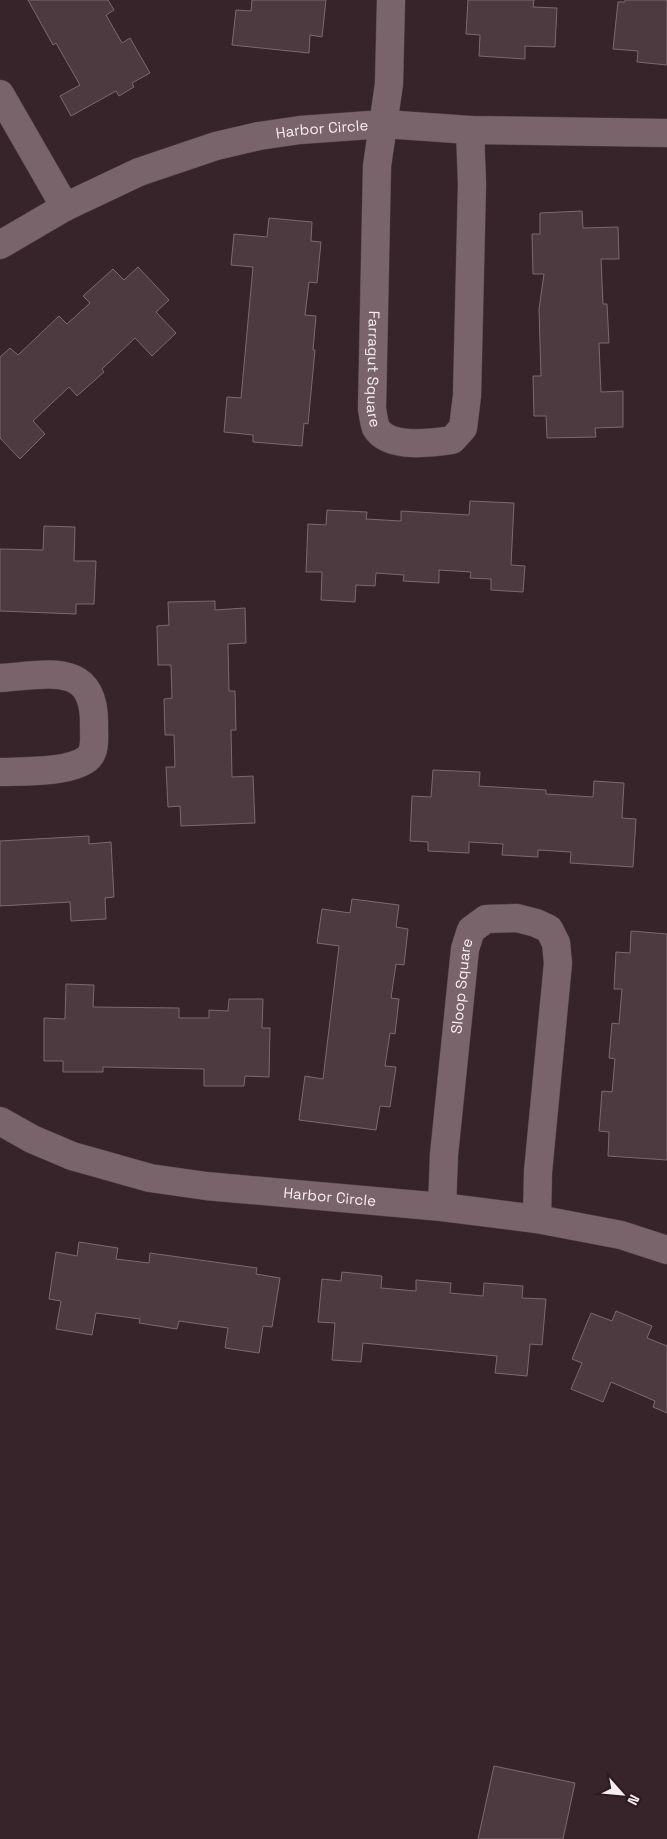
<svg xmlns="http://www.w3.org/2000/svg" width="667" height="1839" font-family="'Space Grotesk',sans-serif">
<rect width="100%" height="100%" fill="#36242a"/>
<!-- building -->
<path fill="#4d3a41" stroke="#7d686f" d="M 28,0 L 108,0 L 114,10 L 106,15 L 122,43 L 130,38 L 150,73 L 132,83 L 134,87 L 119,96 L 116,91 L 71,116 L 60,96 L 80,85 L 56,43 L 53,45 Z
M 252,0 L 326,0 L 322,37 L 310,35 L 309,53 L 232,45 L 236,10 L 251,11 Z
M 468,0 L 534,0 L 533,7 L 557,8 L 555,47 L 525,46 L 525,59 L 479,56 L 480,35 L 466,34 Z
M 625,0 L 667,0 L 667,65 L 637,62 L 638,51 L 613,49 L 618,2 L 625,2 Z
M 582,211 L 583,228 L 618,227 L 619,259 L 601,259 L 603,304 L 607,304 L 609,343 L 599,343 L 601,392 L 623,391 L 623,427 L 595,428 L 596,437 L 547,438 L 546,416 L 534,416 L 533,376 L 541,376 L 539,309 L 544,274 L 533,274 L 532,234 L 540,234 L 540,213 Z
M 269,218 L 312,222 L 311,241 L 321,242 L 317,283 L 309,282 L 305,315 L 316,316 L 313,350 L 315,350 L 308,424 L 304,423 L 302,446 L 253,442 L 253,435 L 224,432 L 227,397 L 241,398 L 253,267 L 231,265 L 234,234 L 267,237 Z
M 138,267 L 169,300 L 156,312 L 176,333 L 152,356 L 135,338 L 102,369 L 104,372 L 77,396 L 69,387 L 33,421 L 45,434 L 20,459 L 0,438 L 0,357 L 10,348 L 18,355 L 59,316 L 67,324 L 90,303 L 83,296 L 113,269 L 124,280 Z
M 470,501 L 514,503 L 511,565 L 525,566 L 523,592 L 491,590 L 491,579 L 470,578 L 471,572 L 439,570 L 439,583 L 403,581 L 404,575 L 376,573 L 375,586 L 356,585 L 355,602 L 321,600 L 322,572 L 306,572 L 308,524 L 326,525 L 327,510 L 367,512 L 366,519 L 401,521 L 401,511 L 469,515 Z
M 44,526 L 75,527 L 74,561 L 96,561 L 94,604 L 76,604 L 76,614 L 0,611 L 0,549 L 43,550 Z
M 215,601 L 215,610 L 245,608 L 246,643 L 228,644 L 229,691 L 235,691 L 236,730 L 231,730 L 232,777 L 253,776 L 255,823 L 181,826 L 180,806 L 168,807 L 166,767 L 175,767 L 174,735 L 165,735 L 164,699 L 172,698 L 171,665 L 158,665 L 157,626 L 169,625 L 168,602 Z
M 433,770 L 480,772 L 479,786 L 546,790 L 546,794 L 593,797 L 594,781 L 624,783 L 622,818 L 636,819 L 633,867 L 570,863 L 571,852 L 538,850 L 538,857 L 502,855 L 503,844 L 469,842 L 469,853 L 428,851 L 428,842 L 410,841 L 412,796 L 431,797 Z
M 89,836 L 89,844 L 111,842 L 114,897 L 105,898 L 106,919 L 71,921 L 70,902 L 0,906 L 0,841 Z
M 352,899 L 399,905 L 396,927 L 408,929 L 404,965 L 396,964 L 391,998 L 399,999 L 395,1034 L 390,1033 L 385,1066 L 396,1067 L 390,1107 L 380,1106 L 376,1130 L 299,1120 L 305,1076 L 323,1079 L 339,946 L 317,943 L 322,909 L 350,913 Z
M 631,931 L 667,934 L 667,1160 L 608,1156 L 609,1132 L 599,1131 L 602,1091 L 612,1092 L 615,1059 L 609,1058 L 612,1023 L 619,1024 L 622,989 L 614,989 L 616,952 L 630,953 Z
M 66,984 L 94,985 L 93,1007 L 179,1008 L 179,1018 L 209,1018 L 209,1010 L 228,1011 L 229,999 L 263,999 L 262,1028 L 270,1028 L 269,1077 L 245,1076 L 244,1086 L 204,1086 L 204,1069 L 103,1067 L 103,1072 L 63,1072 L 63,1061 L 44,1061 L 44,1018 L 65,1019 Z
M 79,1242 L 118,1248 L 116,1259 L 149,1263 L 150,1253 L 257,1268 L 256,1274 L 280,1278 L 272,1327 L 263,1326 L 259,1353 L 225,1348 L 228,1328 L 179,1321 L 177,1329 L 139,1323 L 140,1319 L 96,1313 L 92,1335 L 56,1329 L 61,1301 L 49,1299 L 56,1252 L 77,1256 Z
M 342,1272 L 382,1276 L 381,1288 L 416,1291 L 416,1280 L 451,1283 L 450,1293 L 483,1296 L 484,1283 L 523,1286 L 522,1298 L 546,1299 L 542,1345 L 530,1344 L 527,1376 L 495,1373 L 497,1356 L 363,1343 L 361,1362 L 332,1360 L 335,1323 L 318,1322 L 322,1279 L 341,1281 Z
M 616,1311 L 652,1326 L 647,1338 L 667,1346 L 667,1413 L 653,1407 L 655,1401 L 611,1382 L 603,1402 L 571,1389 L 582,1363 L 572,1359 L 591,1313 L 612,1321 Z
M 494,1766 L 575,1783 L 563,1839 L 478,1839 Z"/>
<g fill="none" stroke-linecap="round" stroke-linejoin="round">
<defs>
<g id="minor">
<path id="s1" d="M 391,0 L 389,84 L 377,166 L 372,409 C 373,414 374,423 376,428 C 389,449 432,443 452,440 L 463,428 L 467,396 L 472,184 L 470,130"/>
<path d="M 0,94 L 65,207"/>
<path id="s2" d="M 0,245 L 65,207 L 139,172 L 216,146 L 259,136 L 300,130 L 384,124 L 470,130 L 667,133"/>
<path d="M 0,678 C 48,675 96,660 94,727 C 94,737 96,752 87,759 C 68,773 23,771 0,772"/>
<path id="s3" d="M 0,1121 L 32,1139 L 72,1156 L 150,1178 L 206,1186 L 442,1207 L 537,1219 L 621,1235 L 667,1250"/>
<path id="s4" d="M 442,1207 L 444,1155 L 465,949 L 471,930 L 486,919 L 517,918 L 536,923 L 549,929 L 556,943 L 558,963 L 538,1172 L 537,1219"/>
</g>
</defs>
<!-- minor casing -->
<use href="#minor" stroke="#524348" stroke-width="29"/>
<!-- minor -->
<use href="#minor" stroke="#79646b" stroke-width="28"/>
</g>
<g text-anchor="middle" stroke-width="4.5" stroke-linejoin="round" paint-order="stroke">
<!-- street labels -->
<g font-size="15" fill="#f8ecf0" stroke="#2b1a21">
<text dy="5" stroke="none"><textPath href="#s2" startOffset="346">Harbor Circle</textPath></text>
<text dy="5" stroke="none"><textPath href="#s1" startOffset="370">Farragut Square</textPath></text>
<text dy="5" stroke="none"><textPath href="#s4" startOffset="222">Sloop Square</textPath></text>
<text dy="5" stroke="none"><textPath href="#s3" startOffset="342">Harbor Circle</textPath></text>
</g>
</g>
<!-- north arrow -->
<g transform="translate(622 1794) rotate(117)" stroke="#2b1a21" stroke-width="4" paint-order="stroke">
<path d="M0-4L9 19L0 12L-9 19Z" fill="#f8ecf0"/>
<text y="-8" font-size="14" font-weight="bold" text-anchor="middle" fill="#f8ecf0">N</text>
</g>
</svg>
